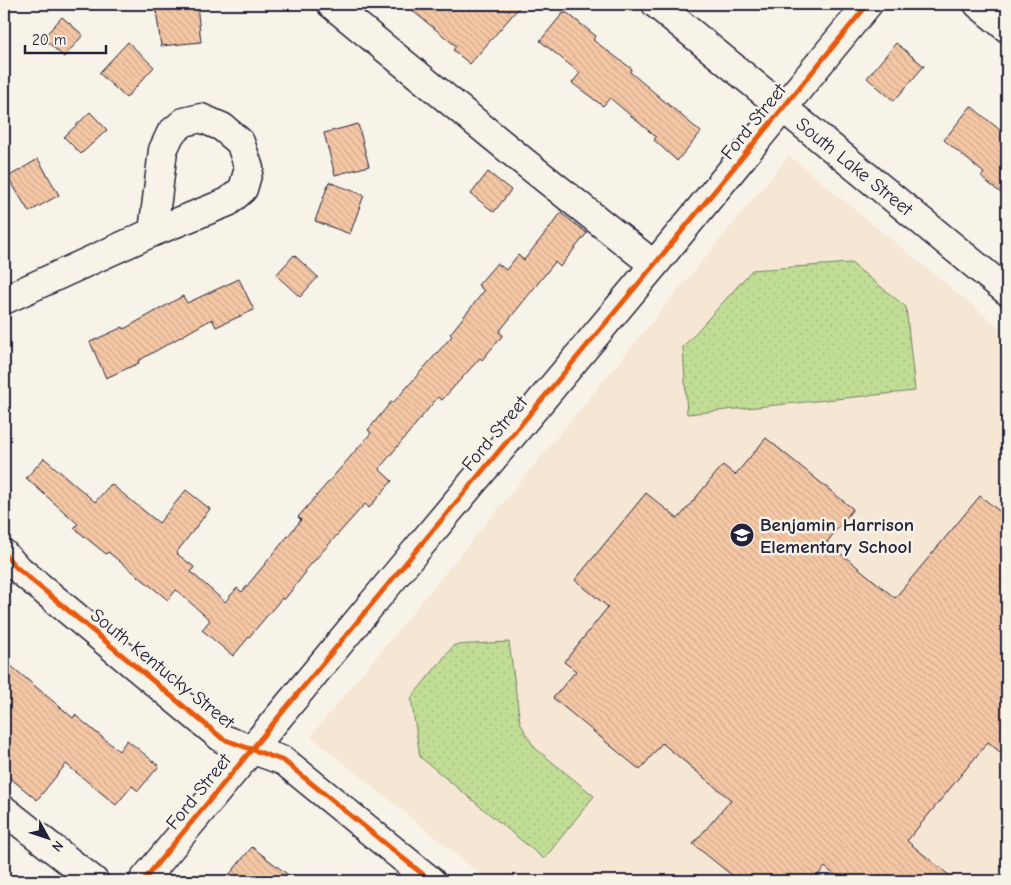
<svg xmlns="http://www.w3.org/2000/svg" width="1011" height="885" font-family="'Comic Neue',sans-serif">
<defs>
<pattern id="park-dots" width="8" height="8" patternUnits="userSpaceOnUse" patternTransform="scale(1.25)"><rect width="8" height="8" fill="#c1dd95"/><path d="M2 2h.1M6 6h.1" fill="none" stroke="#a6bd81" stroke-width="1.8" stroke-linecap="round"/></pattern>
<pattern id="building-back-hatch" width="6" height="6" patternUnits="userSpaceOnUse" patternTransform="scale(1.25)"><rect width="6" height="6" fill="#f5c7a5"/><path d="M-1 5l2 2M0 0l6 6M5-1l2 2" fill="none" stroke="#d2ab8f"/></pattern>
</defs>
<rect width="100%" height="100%" fill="#f7f3e8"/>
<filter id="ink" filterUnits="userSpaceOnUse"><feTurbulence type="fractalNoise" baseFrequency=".02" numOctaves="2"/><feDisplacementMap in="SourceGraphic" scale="10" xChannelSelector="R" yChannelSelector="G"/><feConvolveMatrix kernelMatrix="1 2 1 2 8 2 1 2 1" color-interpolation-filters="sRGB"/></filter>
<g filter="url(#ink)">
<!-- built -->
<path fill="#f6e6d4" d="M 789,156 L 1007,334 L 1007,881 L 489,881 L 311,736 Z"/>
<!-- park -->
<path fill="url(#park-dots)" stroke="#728068" d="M 851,263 L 906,307 L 915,391 L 687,414 L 683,347 L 752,270 Z
M 509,642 L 520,722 L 527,736 L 535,748 L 594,796 L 544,859 L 420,757 L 411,698 L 454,645 Z"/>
<!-- building -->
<path fill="url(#building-back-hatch)" stroke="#22223b" d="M 404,4 L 522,4 L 470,64 L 453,50 L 456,46 Z
M 197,5 L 201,42 L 161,46 L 156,10 Z
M 566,12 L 596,36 L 593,40 L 632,69 L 630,72 L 701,132 L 677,161 L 654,140 L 656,137 L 610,98 L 603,106 L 572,83 L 580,73 L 540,41 L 563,13 L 565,14 Z
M 62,17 L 83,35 L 64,57 L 43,38 Z
M 128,42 L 154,67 L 126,98 L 99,73 Z
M 896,43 L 924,66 L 894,101 L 867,78 Z
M 971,106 L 1007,136 L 1007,198 L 981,177 L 984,173 L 944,140 Z
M 90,112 L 107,130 L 81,154 L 64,137 Z
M 358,124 L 369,166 L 335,175 L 324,133 Z
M 38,159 L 59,195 L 29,212 L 8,177 Z
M 488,172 L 511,190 L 494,212 L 471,194 Z
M 329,182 L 364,195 L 350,234 L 315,221 Z
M 561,213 L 587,233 L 560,267 L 555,262 L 499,332 L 503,335 L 482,360 L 480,358 L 442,400 L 438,397 L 379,469 L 392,481 L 369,508 L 365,504 L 305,571 L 306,572 L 284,600 L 282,598 L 233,656 L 202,630 L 210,620 L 176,590 L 168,600 L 108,552 L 106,554 L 74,528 L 78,524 L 26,478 L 44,458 L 95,502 L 111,484 L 159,523 L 186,490 L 210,509 L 176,553 L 194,567 L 191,572 L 225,602 L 237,588 L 242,592 L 301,520 L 298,517 L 371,433 L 368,430 L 391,402 L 393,403 L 452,336 L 450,334 L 484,291 L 478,285 L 497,263 L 506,270 L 518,255 L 524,260 Z
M 294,255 L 318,277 L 300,297 L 276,275 Z
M 239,279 L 254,310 L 216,327 L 212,319 L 138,361 L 139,363 L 106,378 L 90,342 L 123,327 L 124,329 L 183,296 L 187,303 Z
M 766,438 L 853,509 L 827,542 L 895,598 L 980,496 L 1007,517 L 1007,758 L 988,742 L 907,841 L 956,881 L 842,881 L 825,867 L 813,881 L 739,881 L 693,844 L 731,800 L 662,743 L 640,770 L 553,698 L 576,671 L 564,662 L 608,607 L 575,580 L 646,493 L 678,519 L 723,465 L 735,475 Z
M 4,660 L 73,718 L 75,715 L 119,751 L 127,740 L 159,766 L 138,791 L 132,786 L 116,805 L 66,764 L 37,800 L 4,773 Z
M 252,847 L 296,881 L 224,881 Z"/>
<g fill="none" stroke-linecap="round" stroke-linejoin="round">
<defs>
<path id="minor" d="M 331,4 L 523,161 L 654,265
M 656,4 L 1007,291
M 978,4 L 1007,28
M 4,300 L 153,232 L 228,202 L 243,189 L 249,168 L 240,142 L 222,127 L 201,118 L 184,122 L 171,133 L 163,150 L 153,232
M 4,554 L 16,567 L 223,739 L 284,761 L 431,881
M 4,810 L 94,881
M 143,881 L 409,559 L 654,265 L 868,4"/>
</defs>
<!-- minor casing -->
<use href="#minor" stroke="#22223b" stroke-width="31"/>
<!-- minor -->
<use href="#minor" stroke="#f7f3e8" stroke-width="28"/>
<defs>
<path id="cycleway" d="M 4,554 L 16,567 L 223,739 L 284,761 L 431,881
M 143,881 L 409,559 L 654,265 L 868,4"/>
</defs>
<!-- cycleway casing -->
<use href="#cycleway" stroke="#f7f3e8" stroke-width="8"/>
<!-- cycleway -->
<use href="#cycleway" stroke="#e8590c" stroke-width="5"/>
</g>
</g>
<!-- icons -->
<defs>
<symbol id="school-disc" viewBox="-11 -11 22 22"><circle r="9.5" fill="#22223b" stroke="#f7f3e8"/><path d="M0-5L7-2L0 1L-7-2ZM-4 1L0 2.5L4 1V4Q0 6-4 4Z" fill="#fff"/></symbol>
</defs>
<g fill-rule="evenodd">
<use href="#school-disc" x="728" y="521" width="28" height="28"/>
</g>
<g text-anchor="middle" stroke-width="5" stroke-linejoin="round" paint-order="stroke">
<!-- street labels -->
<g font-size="19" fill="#22223b" stroke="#f7f3e8">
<text transform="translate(753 121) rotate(-51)" y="7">Ford Street</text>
<text transform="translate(855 166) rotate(39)" y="7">South Lake Street</text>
<text transform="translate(494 433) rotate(-50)" y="7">Ford Street</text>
<text transform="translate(163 668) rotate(39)" y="7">South Kentucky Street</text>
<text transform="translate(198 791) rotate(-51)" y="7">Ford Street</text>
</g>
<!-- poi labels -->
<g font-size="19" font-weight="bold" fill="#22223b" stroke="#f7f3e8" text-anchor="start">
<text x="760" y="531">Benjamin Harrison<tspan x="760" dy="22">Elementary School</tspan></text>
</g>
</g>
<!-- margin -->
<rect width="1011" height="885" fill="none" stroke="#f7f3e8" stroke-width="20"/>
<rect x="10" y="10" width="991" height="865" fill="none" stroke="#22223b" stroke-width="2" filter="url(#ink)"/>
<!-- north arrow -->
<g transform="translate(48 838) rotate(130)" stroke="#f7f3e8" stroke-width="4" paint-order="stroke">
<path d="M0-4L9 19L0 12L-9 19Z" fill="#22223b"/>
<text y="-8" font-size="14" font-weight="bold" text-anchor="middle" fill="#22223b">N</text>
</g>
<!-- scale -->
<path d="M25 45v8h81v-8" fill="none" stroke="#22223b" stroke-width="2.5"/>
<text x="32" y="45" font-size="15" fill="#22223b" stroke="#f7f3e8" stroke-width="4" paint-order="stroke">20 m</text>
</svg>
